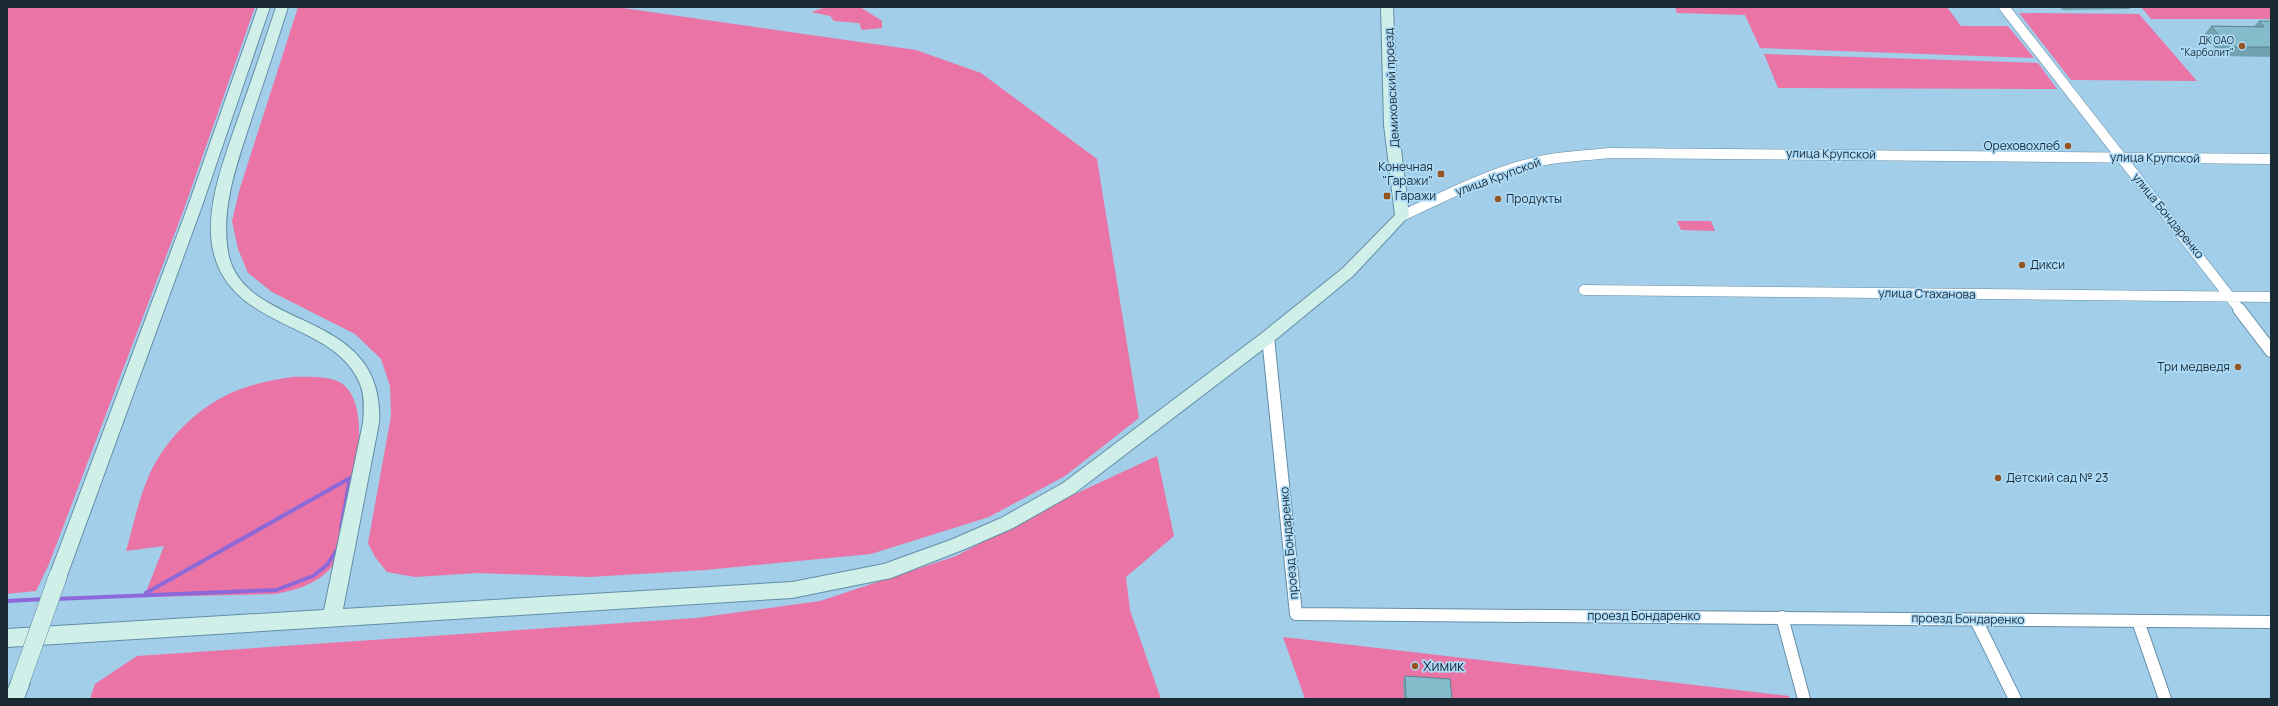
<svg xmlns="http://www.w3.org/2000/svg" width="2278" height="706" font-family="Manrope,sans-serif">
<rect width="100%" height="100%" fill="#a2ceea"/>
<!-- green -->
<path fill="#ea74a5" d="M 7,7 L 255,7 L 184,209 L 49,564 L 36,591 L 7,594 Z
M 298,7 L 616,7 L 916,50 L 981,73 L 1097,159 L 1139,418 L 1065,476 L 989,517 L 871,554 L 705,570 L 590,577 L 478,573 L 415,577 L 387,572 L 375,557 L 368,543 L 391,416 L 390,386 L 381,359 L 355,334 L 272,292 L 248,273 L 238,249 L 232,221 L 240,188 Z
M 826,7 L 860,7 L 882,21 L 882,28 L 862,30 L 859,23 L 834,21 L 830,16 L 811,12 Z
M 1675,7 L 1947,7 L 1961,26 L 2008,26 L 2034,58 L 1760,48 L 1745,15 L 1677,13 Z
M 2141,7 L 2271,7 L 2271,19 L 2151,19 Z
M 2019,13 L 2139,14 L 2197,81 L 2071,80 Z
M 1764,54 L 2038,63 L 2057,89 L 1778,88 Z
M 1677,221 L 1711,221 L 1715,231 L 1681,230 Z
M 292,377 C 306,377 334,375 345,386 C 378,418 344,522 335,563 C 320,583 298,590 275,594 L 144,597 L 164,546 L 126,551 C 133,527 138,501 148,478 C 163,441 197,408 233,392 C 252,384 272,380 292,377 Z
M 1157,456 L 1174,536 L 1126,577 L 1130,610 L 1161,699 L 90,699 L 95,684 L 137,656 L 696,618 L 820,601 L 956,556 L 1062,500 Z
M 1283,637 L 1789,696 L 1790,699 L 1305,699 Z"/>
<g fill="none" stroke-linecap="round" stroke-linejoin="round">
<!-- stream -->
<path stroke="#8d68d9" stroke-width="4" d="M 341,528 L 350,478
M 146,593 L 350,478
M 55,599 L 276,590 L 313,576 L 327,565 L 338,548
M 7,601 L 45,599"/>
<defs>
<path id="street-far1" d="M 2004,7 L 2240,310
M 1402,216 C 1445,196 1489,173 1536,162 C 1560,156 1585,156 1609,153 L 2271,159
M 1584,290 L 2271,297"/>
<path id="street" d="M 2239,309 L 2271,351
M 1268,337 L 1296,614 L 2271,622
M 1782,617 L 1804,699
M 1976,620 L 2015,699
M 2138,621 L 2165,699"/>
<path id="secondary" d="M 258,7 L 270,7 L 202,206 L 67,576 L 65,582 L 58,584 L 51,582 L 49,576 L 188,206 Z
M 276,7 L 288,7 C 277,42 266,76 254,111 C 240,156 220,203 228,252 C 242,333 386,306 379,423 L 343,609 L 792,582 L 884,564 L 953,539 L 1001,518 L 1063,483 L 1262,333 L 1343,268 L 1395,215 L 1384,125 L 1381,7 L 1393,7 L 1398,125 L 1409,216 L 1353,276 L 1274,341 L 1075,493 L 1013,528 L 965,549 L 891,578 L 792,598 L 7,647 L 7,629 L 324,610 L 363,423 C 364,411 365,396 360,384 C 335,321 234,331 214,254 C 202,210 227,152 241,110 C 253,76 265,41 276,7 Z
M 20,674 L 27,677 L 30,683 L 24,699 L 7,699 L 7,691 L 13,677 Z"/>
</defs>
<!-- street-far1 casing -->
<use href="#street-far1" stroke="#638ea8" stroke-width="11"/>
<!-- street casing -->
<use href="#street" stroke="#638ea8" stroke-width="14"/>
<!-- secondary casing -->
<use href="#secondary" stroke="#638ea8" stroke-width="2"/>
<!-- street-far1 -->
<use href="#street-far1" stroke="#fff" stroke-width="10"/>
<!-- street -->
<use href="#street" stroke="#fff" stroke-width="12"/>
<!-- secondary -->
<use href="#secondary" fill="#cfefe8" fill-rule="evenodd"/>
<defs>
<path id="secondary-bridge" d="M 20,683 L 58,576"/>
</defs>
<!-- secondary-bridge casing -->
<use href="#secondary-bridge" stroke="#638ea8" stroke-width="19" stroke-linecap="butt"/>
<!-- secondary-bridge -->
<use href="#secondary-bridge" stroke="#cfefe8" stroke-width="18"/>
</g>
<!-- wall -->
<path fill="#72a2af" d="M 2060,7 L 2131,7 L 2130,9 L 2063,10 Z
M 2259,21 L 2271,21 L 2271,57 L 2222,56 L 2204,35 L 2211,26 L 2254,26 Z
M 1405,676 L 1452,699 L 1404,699 L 1403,681 Z"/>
<!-- building -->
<path fill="#85bccb" stroke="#5d848e" d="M 2259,21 L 2271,21 L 2271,47 L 2230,47 L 2211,26 L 2264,27 Z
M 1405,676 L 1450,679 L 1452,699 L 1416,699 L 1406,698 Z"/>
<!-- markers -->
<g fill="#965520" stroke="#aedbf7" stroke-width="1.5">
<circle cx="2242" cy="46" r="4"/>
<circle cx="2068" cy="146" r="4"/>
<rect x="1437" y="170" width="8" height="8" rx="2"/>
<rect x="1383" y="192" width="8" height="8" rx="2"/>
<circle cx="1498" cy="199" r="4"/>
<circle cx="2022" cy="265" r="4"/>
<circle cx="2238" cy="367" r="4"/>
<circle cx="1998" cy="478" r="4"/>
<circle cx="1415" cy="666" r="4"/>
</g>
<g text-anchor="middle" stroke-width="3.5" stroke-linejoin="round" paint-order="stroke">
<!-- far-poi labels -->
<g font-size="10" fill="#192a35" stroke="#aedbf7" text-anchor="end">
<text x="2234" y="44">ДК ОАО<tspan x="2234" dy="12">"Карболит"</tspan></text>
</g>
<!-- street labels -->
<g font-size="12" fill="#192a35" stroke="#aedbf7">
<text transform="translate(1392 88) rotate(-93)" y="4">Демиховский проезд</text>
<text transform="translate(1831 154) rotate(1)" y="4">улица Крупской</text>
<text transform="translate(2155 158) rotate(1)" y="4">улица Крупской</text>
<text transform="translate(1498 177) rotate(-20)" y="4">улица Крупской</text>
<text transform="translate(2168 216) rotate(51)" y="4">улица Бондаренко</text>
<text transform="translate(1927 294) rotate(1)" y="4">улица Стаханова</text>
<text transform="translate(1289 543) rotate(-95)" y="4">проезд Бондаренко</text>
<text x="1644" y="620">проезд Бондаренко</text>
<text transform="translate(1968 619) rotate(1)" y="4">проезд Бондаренко</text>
</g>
<!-- poi labels -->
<g font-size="12" fill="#192a35" stroke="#aedbf7" text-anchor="start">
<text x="2060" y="150" text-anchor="end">Ореховохлеб</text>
<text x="1433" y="171" text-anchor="end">Конечная<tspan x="1433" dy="14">"Гаражи"</tspan></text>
<text x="1395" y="200">Гаражи</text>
<text x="1506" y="203">Продукты</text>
<text x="2030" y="269">Дикси</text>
<text x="2230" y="371" text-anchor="end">Три медведя</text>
<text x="2006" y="482">Детский сад № 23</text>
</g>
<!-- near-poi labels -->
<g font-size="14" fill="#192a35" stroke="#aedbf7" text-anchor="start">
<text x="1423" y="671">Химик</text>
</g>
</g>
<!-- border -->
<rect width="2278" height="706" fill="none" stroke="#192a35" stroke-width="16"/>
</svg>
